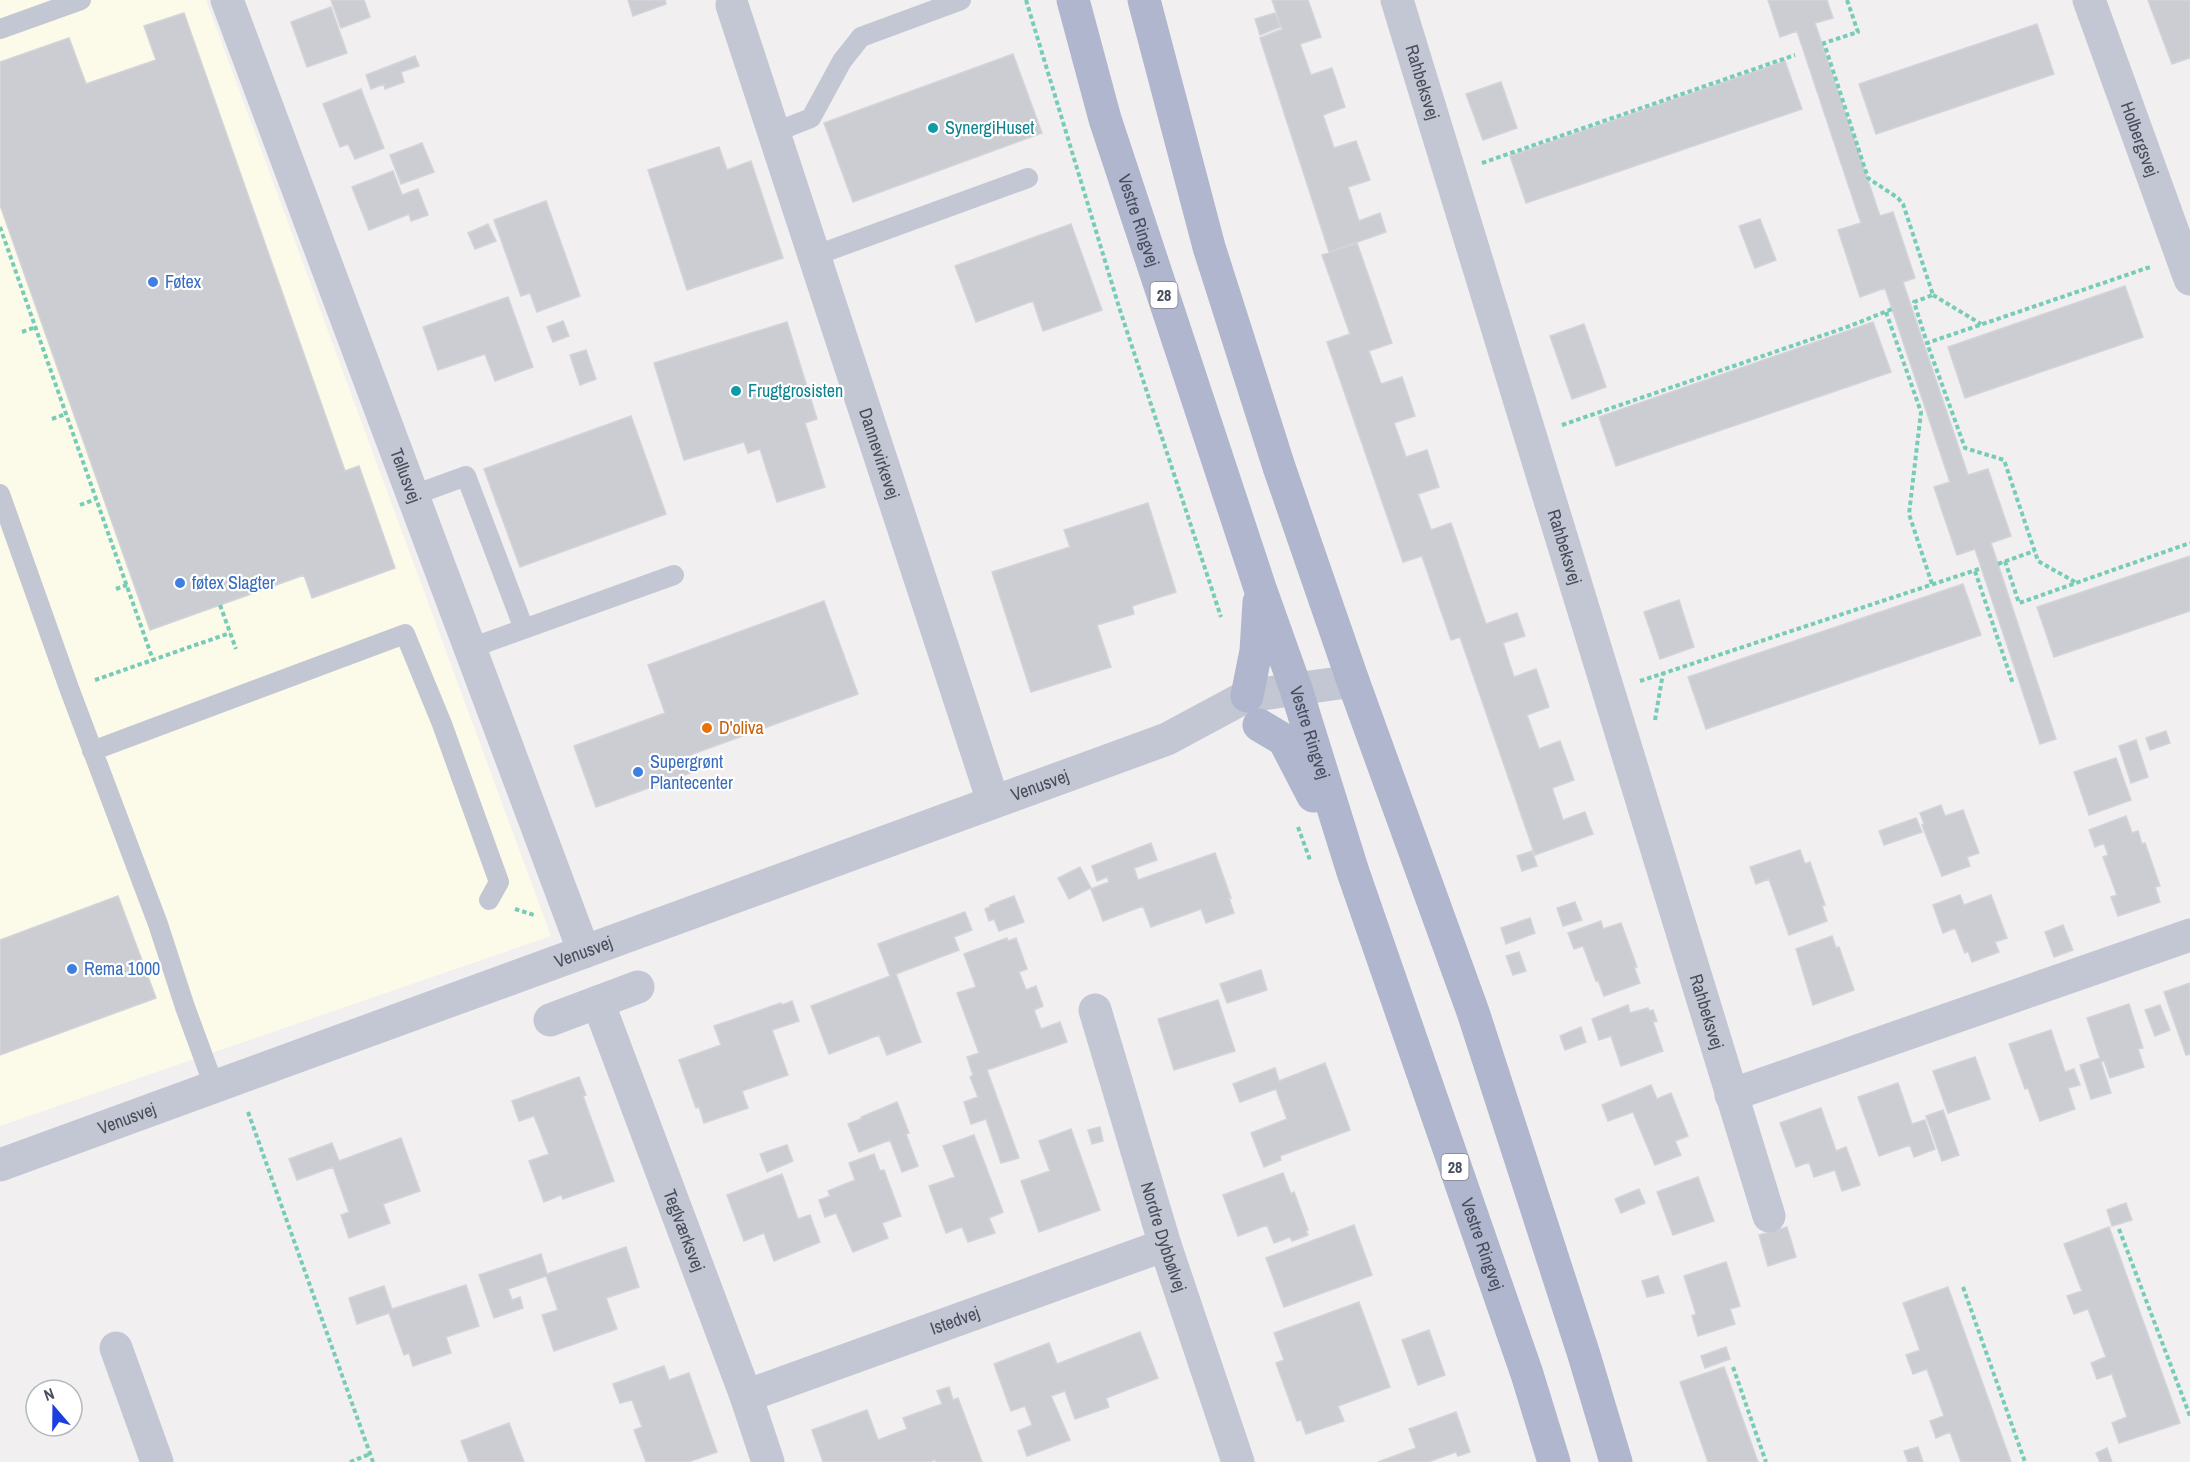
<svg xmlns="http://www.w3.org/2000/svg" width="2190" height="1462" font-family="'Archivo Narrow',sans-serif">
<rect width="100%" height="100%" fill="#f1efef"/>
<!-- commercial -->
<path fill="#fcfbe9" d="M 0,0 L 206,0 L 551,936 L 0,1126 Z"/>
<!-- building -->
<path fill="#cccdd3" stroke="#d3d3da" stroke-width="1.5" d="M 331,0 L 364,0 L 370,17 L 341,28 Z
M 628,0 L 665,0 L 666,4 L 633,16 Z
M 1272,0 L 1308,0 L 1321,37 L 1300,44 L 1311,75 L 1332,68 L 1345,107 L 1323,115 L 1334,148 L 1356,141 L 1370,180 L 1348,187 L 1359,221 L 1380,213 L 1386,232 L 1329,252 L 1260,38 L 1282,29 Z
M 1768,0 L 1827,0 L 1833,18 L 1815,23 L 1880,216 L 1893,212 L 1915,278 L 1903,282 L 1968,475 L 1988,469 L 2011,536 L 1991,543 L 2056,739 L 2040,744 L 1975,549 L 1957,555 L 1934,487 L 1950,482 L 1885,288 L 1860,297 L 1838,230 L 1861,223 L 1797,31 L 1780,37 Z
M 2148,0 L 2190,0 L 2190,58 L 2172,64 Z
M 331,7 L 347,53 L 307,67 L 291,22 Z
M 184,13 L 345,471 L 359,466 L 395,568 L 312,598 L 304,575 L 150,630 L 0,205 L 0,62 L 69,38 L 86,84 L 156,60 L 144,26 Z
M 1275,13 L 1280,27 L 1260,35 L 1255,19 Z
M 2037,24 L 2054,74 L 1876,134 L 1859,84 Z
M 1013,54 L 1042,133 L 853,202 L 824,123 Z
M 415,56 L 419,66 L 401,72 L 404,82 L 385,89 L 384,84 L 371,89 L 366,75 Z
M 1785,61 L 1802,109 L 1526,203 L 1510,156 Z
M 1501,82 L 1517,128 L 1483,140 L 1466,94 Z
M 361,89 L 384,148 L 355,159 L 348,144 L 340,147 L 323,104 Z
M 422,143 L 434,172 L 401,184 L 390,155 Z
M 719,147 L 727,170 L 751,161 L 783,258 L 687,290 L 648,170 Z
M 393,171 L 402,195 L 418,189 L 428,215 L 411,221 L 409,214 L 369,230 L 352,187 Z
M 546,201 L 580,296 L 537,312 L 530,293 L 521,296 L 494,220 Z
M 1760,219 L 1776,260 L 1755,268 L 1739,226 Z
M 488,224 L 496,241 L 475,249 L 468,233 Z
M 1071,224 L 1102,310 L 1043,331 L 1033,301 L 976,322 L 955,266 Z
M 1357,243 L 1392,343 L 1369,351 L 1381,384 L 1402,377 L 1415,416 L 1394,423 L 1406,457 L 1427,450 L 1439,487 L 1418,494 L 1431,530 L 1451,523 L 1486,624 L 1517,613 L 1525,636 L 1503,643 L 1514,677 L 1536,669 L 1549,707 L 1527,715 L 1539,749 L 1560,741 L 1574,780 L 1552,788 L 1563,820 L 1585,812 L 1593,834 L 1535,855 L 1460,637 L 1451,640 L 1422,556 L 1403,562 L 1327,342 L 1350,334 L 1322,255 Z
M 2125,286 L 2143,337 L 1965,398 L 1948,347 Z
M 508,297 L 533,367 L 495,381 L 485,354 L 438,370 L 423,327 Z
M 563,321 L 569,336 L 553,342 L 547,327 Z
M 787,322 L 817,419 L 805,423 L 825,487 L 777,502 L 760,449 L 748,453 L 744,442 L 684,460 L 654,363 Z
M 1873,322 L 1891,372 L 1616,466 L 1599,417 Z
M 1584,324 L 1606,387 L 1572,399 L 1550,336 Z
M 586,350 L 596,379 L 580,385 L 570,355 Z
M 631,416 L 666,514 L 520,567 L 484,469 Z
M 1148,503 L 1176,592 L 1132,606 L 1134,614 L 1097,625 L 1111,667 L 1031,692 L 992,572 L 1070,547 L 1064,530 Z
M 2190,556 L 2190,611 L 2054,657 L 2037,607 Z
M 1963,584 L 1981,635 L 1706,729 L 1688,677 Z
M 1679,600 L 1694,647 L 1660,659 L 1644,612 Z
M 824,601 L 858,694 L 690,755 L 696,771 L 596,807 L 574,746 L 665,713 L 648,665 Z
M 2166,731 L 2170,743 L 2150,750 L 2146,738 Z
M 2136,740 L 2148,777 L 2131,783 L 2119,746 Z
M 2116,758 L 2131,800 L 2089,815 L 2074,772 Z
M 1941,805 L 1945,816 L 1963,810 L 1979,853 L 1967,857 L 1970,866 L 1942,876 L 1922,825 L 1924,824 L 1920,813 Z
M 2126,816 L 2132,833 L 2138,831 L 2142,844 L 2145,843 L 2160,886 L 2155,887 L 2160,902 L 2118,916 L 2111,897 L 2117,895 L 2103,857 L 2108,855 L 2104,843 L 2095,847 L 2089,830 Z
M 1916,818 L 1922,832 L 1884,845 L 1879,831 Z
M 1151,843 L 1157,860 L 1134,868 L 1138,880 L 1215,853 L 1231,898 L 1229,898 L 1234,913 L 1206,923 L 1201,909 L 1151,927 L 1143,906 L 1103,921 L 1091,889 L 1109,882 L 1107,877 L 1097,881 L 1092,866 Z
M 1800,850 L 1805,864 L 1810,862 L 1825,905 L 1822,906 L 1827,921 L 1789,935 L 1769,879 L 1756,884 L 1750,867 Z
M 1532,851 L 1537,866 L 1522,871 L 1517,856 Z
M 1080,867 L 1091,888 L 1069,899 L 1058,878 Z
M 1960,895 L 1964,905 L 1991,895 L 2007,938 L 1995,942 L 1999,952 L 1972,962 L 1968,951 L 1965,953 L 1955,928 L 1943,933 L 1933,905 Z
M 118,896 L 156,998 L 0,1055 L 0,940 Z
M 1014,896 L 1024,922 L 999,931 L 994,919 L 989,921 L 985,909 L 990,907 L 990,905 Z
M 1575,902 L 1582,920 L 1563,926 L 1557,908 Z
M 965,912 L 972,930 L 954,937 L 959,950 L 896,974 L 921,1042 L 887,1055 L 879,1035 L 829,1054 L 811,1006 L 890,976 L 878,944 Z
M 1530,918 L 1535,933 L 1506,944 L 1501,928 Z
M 1601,921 L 1603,929 L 1621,923 L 1637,967 L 1634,967 L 1640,983 L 1604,996 L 1598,980 L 1596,981 L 1583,946 L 1574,949 L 1568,933 Z
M 2063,925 L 2073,950 L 2054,957 L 2045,932 Z
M 1832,936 L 1836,948 L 1839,947 L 1854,990 L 1813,1005 L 1796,949 Z
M 1007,938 L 1008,941 L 1016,938 L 1027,969 L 1019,972 L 1026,990 L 1036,986 L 1043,1006 L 1034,1010 L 1041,1029 L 1060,1022 L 1067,1042 L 987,1070 L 1019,1158 L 1001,1163 L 986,1119 L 971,1124 L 964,1102 L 978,1097 L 970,1077 L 973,1075 L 967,1057 L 979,1053 L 957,993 L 976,987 L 964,954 Z
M 1519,952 L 1526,971 L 1513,975 L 1506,956 Z
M 1261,970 L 1267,990 L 1227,1003 L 1220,984 Z
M 2190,983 L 2190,1054 L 2186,1055 L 2164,992 Z
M 1218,1000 L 1235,1051 L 1174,1070 L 1158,1019 Z
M 792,1001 L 799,1021 L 772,1030 L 788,1075 L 742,1091 L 748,1108 L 704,1123 L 699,1107 L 696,1108 L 679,1060 L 721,1045 L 714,1026 L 781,1003 L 782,1005 Z
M 2129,1004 L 2143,1048 L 2138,1049 L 2144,1067 L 2110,1078 L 2104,1061 L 2101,1062 L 2111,1093 L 2091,1099 L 2080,1065 L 2100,1058 L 2087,1018 Z
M 1628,1005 L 1630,1013 L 1648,1008 L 1649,1011 L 1653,1010 L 1657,1021 L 1653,1022 L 1663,1051 L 1621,1066 L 1611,1036 L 1599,1040 L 1592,1019 Z
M 2160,1005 L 2170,1030 L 2155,1036 L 2145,1010 Z
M 1581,1027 L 1586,1042 L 1565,1050 L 1560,1036 Z
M 2051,1030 L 2065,1072 L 2074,1069 L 2080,1085 L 2068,1088 L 2075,1109 L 2040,1121 L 2028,1088 L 2025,1089 L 2009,1044 Z
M 1975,1057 L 1990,1099 L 1948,1113 L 1933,1071 Z
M 1325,1063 L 1350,1130 L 1280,1156 L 1281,1160 L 1264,1167 L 1251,1133 L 1287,1119 L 1276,1089 L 1240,1102 L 1233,1084 L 1275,1068 L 1279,1081 Z
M 579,1077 L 586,1095 L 583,1096 L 614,1181 L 563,1199 L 561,1195 L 544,1202 L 529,1161 L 549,1154 L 534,1116 L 519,1121 L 512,1101 Z
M 1898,1083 L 1912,1124 L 1925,1120 L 1935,1149 L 1914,1157 L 1910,1145 L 1879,1156 L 1858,1097 Z
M 1651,1085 L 1657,1099 L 1671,1093 L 1688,1136 L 1675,1141 L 1681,1155 L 1655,1165 L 1633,1112 L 1608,1121 L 1602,1105 Z
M 897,1102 L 909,1133 L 906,1134 L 918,1166 L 902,1172 L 890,1140 L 859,1152 L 848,1124 L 861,1119 L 861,1117 Z
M 1821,1108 L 1836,1151 L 1846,1147 L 1860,1185 L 1842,1191 L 1835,1170 L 1814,1177 L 1809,1162 L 1796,1167 L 1780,1123 Z
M 1943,1110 L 1959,1155 L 1942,1161 L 1926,1116 Z
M 1100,1127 L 1103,1141 L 1092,1144 L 1088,1130 Z
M 1071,1129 L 1100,1210 L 1039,1232 L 1021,1181 L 1050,1171 L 1039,1141 Z
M 974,1135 L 1003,1212 L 989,1218 L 995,1233 L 968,1242 L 962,1227 L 946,1233 L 929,1186 L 955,1177 L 943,1146 Z
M 401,1138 L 420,1191 L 383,1204 L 390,1223 L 349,1238 L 341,1215 L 349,1212 L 333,1167 L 297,1180 L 289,1159 L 332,1143 L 339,1161 Z
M 787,1145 L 793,1161 L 767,1172 L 760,1154 Z
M 874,1154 L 880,1171 L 884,1170 L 901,1216 L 882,1223 L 888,1238 L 853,1252 L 836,1213 L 825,1217 L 819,1200 L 830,1196 L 828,1191 L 855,1180 L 849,1163 Z
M 1283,1173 L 1291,1194 L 1294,1192 L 1308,1230 L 1306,1231 L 1308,1235 L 1292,1241 L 1290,1237 L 1274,1243 L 1267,1225 L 1238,1236 L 1223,1195 Z
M 782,1174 L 798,1219 L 810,1215 L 820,1242 L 774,1261 L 764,1233 L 744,1241 L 727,1195 Z
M 1698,1177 L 1714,1221 L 1673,1235 L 1657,1192 Z
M 1639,1189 L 1645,1203 L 1621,1213 L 1615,1199 Z
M 2126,1203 L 2132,1220 L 2112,1226 L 2107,1210 Z
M 1354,1225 L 1372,1275 L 1284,1307 L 1266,1258 Z
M 1787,1227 L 1796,1257 L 1768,1266 L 1759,1235 Z
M 2109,1227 L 2180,1423 L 2119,1443 L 2112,1423 L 2127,1417 L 2112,1374 L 2097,1379 L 2091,1363 L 2106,1357 L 2088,1309 L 2074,1314 L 2067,1296 L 2082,1291 L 2064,1244 Z
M 626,1247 L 639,1287 L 606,1298 L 617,1329 L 554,1351 L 542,1315 L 558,1310 L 546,1276 L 508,1289 L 512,1300 L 520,1297 L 523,1308 L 494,1318 L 479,1275 L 541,1254 L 547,1274 Z
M 1726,1262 L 1740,1306 L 1730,1309 L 1735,1324 L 1698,1336 L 1692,1316 L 1696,1314 L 1684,1276 Z
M 1658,1276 L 1664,1293 L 1647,1297 L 1642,1281 Z
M 466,1285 L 479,1326 L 446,1337 L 451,1353 L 413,1366 L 409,1353 L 404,1355 L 389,1313 L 357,1324 L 349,1298 L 384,1286 L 392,1309 Z
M 1948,1287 L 2011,1462 L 1961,1462 L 1950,1432 L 1936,1438 L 1930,1421 L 1944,1416 L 1927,1369 L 1913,1374 L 1906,1355 L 1920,1350 L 1903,1303 Z
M 1359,1302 L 1390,1387 L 1338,1406 L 1344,1421 L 1306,1434 L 1301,1420 L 1297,1421 L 1276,1363 L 1284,1360 L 1274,1333 Z
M 1429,1330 L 1445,1375 L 1418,1385 L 1402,1340 Z
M 1140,1332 L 1158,1378 L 1106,1398 L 1109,1407 L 1075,1419 L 1065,1391 L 1051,1396 L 1070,1440 L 1027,1456 L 1018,1431 L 1032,1425 L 1025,1406 L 1011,1411 L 994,1364 L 1049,1343 L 1057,1364 Z
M 1726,1347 L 1730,1359 L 1705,1368 L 1701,1356 Z
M 664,1366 L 669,1380 L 689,1373 L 717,1452 L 688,1462 L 646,1462 L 634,1430 L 642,1427 L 632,1400 L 620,1403 L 613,1384 Z
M 1724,1367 L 1758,1462 L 1708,1462 L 1680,1382 Z
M 949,1387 L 953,1400 L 958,1398 L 982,1462 L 936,1462 L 935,1460 L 929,1462 L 823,1462 L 812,1430 L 867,1410 L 878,1440 L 907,1429 L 903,1418 L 942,1404 L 937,1391 Z
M 1456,1412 L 1470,1452 L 1458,1456 L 1456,1452 L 1428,1462 L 1378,1462 L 1416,1448 L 1409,1429 Z
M 509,1423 L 524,1462 L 469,1462 L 461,1441 Z
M 1918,1447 L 1923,1462 L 1908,1462 L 1904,1451 Z
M 2107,1448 L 2112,1462 L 2100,1462 L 2096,1453 Z"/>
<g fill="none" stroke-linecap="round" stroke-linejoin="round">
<!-- path -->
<path stroke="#77ccb8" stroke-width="4" stroke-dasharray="4.5 3" stroke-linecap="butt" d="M 1026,0 L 1119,307 L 1221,617
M 1847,0 L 1858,32 L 1824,43 L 1868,178 L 1898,198 L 1903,204 L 1933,295 L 1914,302 L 1927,343
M 1482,163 L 1795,55
M 0,227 L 153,660
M 1933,295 L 1981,324
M 1886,312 L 1921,412 L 1909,514 L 1932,584
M 22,332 L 36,327
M 52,419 L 66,414
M 1562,425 L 1850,326 L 1892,309
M 80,505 L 96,499
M 2005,561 L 2019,603 L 2190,543
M 1998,564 L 2034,551
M 1975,571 L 2013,684
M 2075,582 L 2038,561 L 2004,460 L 1965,448 L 1927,343 L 2150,267
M 116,589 L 127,585
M 220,605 L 236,649
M 95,680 L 230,633
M 1640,681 L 1982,568
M 1655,720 L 1663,673
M 1298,827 L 1310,860
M 515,909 L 534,915
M 248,1112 L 373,1462
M 2119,1229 L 2190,1416
M 1963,1287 L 2025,1462
M 1733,1367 L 1766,1462
M 350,1462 L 370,1454"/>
<!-- service -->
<path stroke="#c3c7d4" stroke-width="20" d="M 0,29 L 81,0
M 773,133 L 811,118 L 842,61 L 861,37 L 961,0
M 814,256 L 1028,178
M 0,494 L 69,688 L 158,924 L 185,1007 L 214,1086
M 414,495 L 466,476 L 524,629
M 471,648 L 674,575
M 92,751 L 405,634 L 442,724 L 499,882 L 489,900"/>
<!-- minor -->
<g stroke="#c3c7d4" stroke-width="33">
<path id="s1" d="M 227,0 L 584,952"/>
<path id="s2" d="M 1397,0 L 1769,1216"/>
<path id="s3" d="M 2089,0 L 2190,279"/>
<path id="s4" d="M 732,5 L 993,801"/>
<path id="s5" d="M 598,1002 L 746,1396 L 768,1462"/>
<path id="s6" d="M 1095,1010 L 1165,1245 L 1238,1462"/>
<path d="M 550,1020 L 638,987"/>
<path d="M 1731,1095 L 2190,935"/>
<path d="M 116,1348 L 157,1462"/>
<path id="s7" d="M 746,1396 L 1165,1245"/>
</g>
<!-- tertiary -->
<path stroke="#c3c7d4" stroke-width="33" id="s8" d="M 0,1165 L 1167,739 L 1247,696 L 1353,681"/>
<!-- primary -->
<g stroke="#afb6cd" stroke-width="33">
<path id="s9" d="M 1073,0 L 1105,119 L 1260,588 L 1296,689 L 1353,872 L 1527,1374 L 1554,1462"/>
<path d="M 1144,0 L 1209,247 L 1279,467 L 1353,681 L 1473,1012 L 1584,1355 L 1616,1462"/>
<path d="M 1247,696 L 1256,651 L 1259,602"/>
<path d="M 1259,725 L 1284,740 L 1313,796"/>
</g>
</g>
<!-- markers -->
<g fill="#0f9aa8" stroke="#fff" stroke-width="2">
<circle cx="933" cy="128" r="6"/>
<circle cx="736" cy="391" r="6"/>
</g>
<g fill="#3f7fe0" stroke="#fff" stroke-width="2">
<circle cx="153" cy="282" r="6"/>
<circle cx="180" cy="583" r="6"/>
<circle cx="638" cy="772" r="6"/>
<circle cx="72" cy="969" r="6"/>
</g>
<circle fill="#e8710a" stroke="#fff" stroke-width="2" cx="707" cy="728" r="6"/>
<g text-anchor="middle" stroke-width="4.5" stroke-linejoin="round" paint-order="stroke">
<!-- shield labels -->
<g fill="#fff" stroke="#7e828d" stroke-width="1.5">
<rect x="1150.5" y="282" width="27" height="26" rx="4.5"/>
<rect x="1441.5" y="1154" width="27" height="26" rx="4.5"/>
</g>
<g font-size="16" font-weight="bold" fill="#474d5c">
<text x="1164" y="301">28</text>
<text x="1455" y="1173">28</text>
</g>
<!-- street labels -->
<g font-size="18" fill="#474d5c" stroke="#fff">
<text dy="6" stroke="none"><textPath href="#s2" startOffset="86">Rahbeksvej</textPath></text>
<text dy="6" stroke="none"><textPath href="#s3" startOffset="148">Holbergsvej</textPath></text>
<text dy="6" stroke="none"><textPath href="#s9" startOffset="230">Vestre Ringvej</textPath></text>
<text dy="6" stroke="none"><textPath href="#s4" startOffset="472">Dannevirkevej</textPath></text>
<text dy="6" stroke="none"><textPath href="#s1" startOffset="508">Tellusvej</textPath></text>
<text dy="6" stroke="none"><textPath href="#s2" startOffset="572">Rahbeksvej</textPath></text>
<text dy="6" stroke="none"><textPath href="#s9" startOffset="770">Vestre Ringvej</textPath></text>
<text dy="6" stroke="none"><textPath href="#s8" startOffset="1107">Venusvej</textPath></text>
<text dy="6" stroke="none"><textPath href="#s8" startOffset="621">Venusvej</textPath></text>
<text dy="6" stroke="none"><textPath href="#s2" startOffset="1058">Rahbeksvej</textPath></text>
<text dy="6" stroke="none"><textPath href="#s8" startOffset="135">Venusvej</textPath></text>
<text dy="6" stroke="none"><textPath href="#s5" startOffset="244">Teglværksvej</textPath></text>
<text dy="6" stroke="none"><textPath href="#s6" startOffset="237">Nordre Dybbølvej</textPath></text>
<text dy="6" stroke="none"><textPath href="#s9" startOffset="1310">Vestre Ringvej</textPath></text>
<text dy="6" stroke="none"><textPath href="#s7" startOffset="222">Istedvej</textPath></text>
</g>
<!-- culture labels -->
<g font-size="18" fill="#0d838f" stroke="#fff" text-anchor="start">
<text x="945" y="134">SynergiHuset</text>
<text x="748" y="397">Frugtgrosisten</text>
</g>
<!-- shop labels -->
<g font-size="18" fill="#366cbe" stroke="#fff" text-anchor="start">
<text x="165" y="288">Føtex</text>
<text x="192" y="589">føtex Slagter</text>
<text x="650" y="768">Supergrønt<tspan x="650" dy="21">Plantecenter</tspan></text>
<text x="84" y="975">Rema 1000</text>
</g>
<!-- food labels -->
<g font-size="18" fill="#c56008" stroke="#fff" text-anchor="start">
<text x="719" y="734">D'oliva</text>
</g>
</g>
<!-- north arrow -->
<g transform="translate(54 1408) rotate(340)"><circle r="28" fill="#ffffff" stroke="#b5b8be" stroke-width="1.5"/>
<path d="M0-4.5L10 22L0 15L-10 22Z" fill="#1c3ede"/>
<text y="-9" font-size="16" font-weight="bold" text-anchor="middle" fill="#474d5c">N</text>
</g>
</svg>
